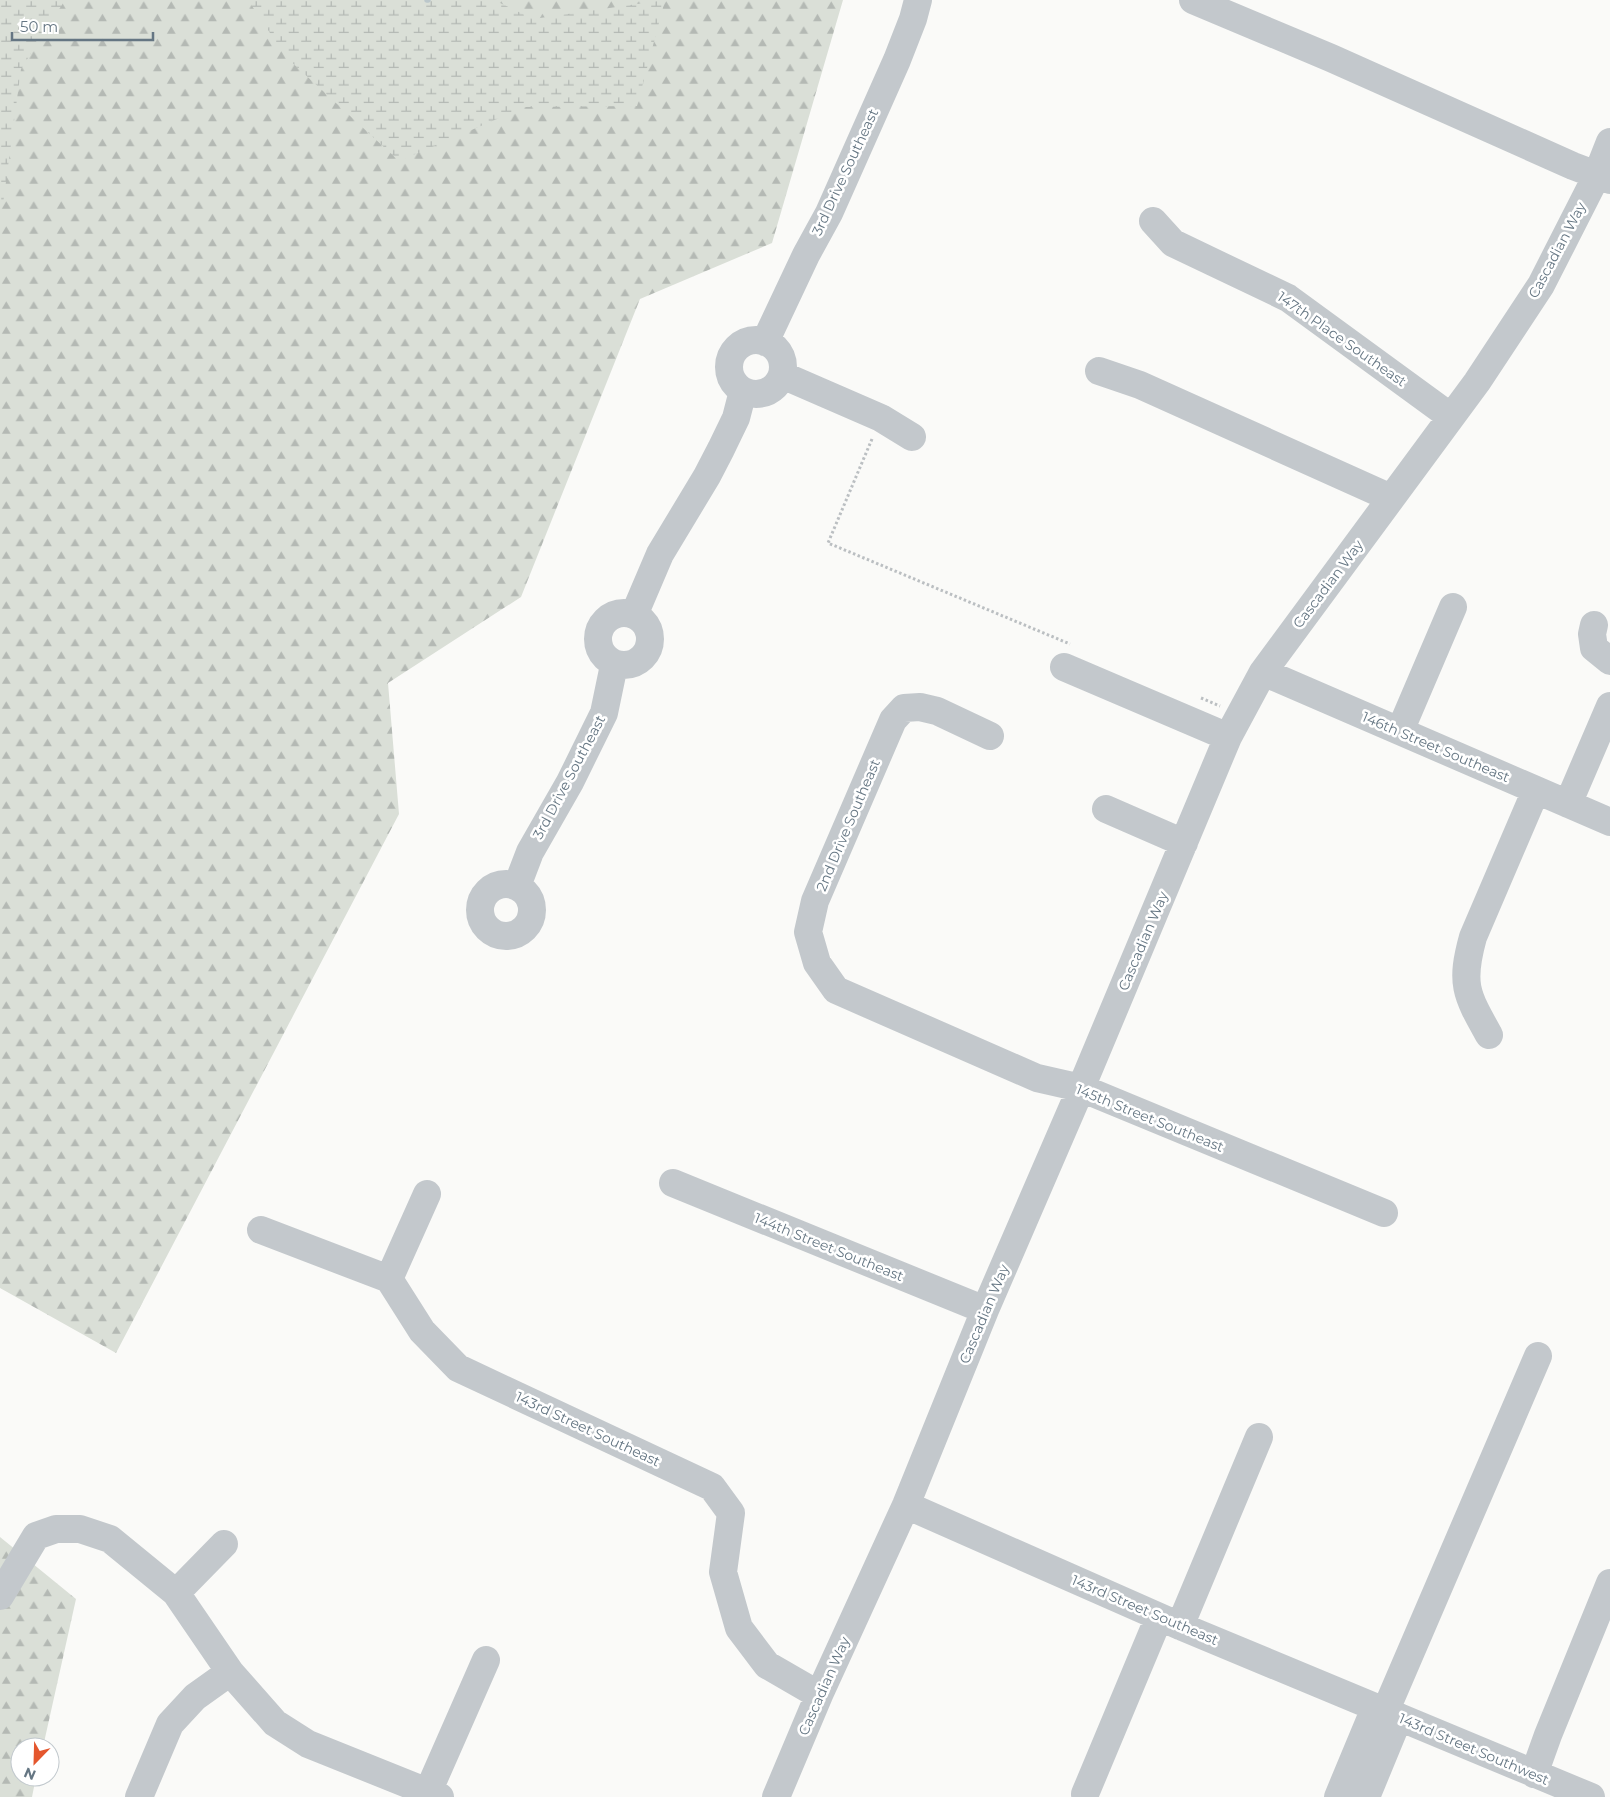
<svg xmlns="http://www.w3.org/2000/svg" width="1610" height="1797" font-family="Montserrat,sans-serif">
<defs>
<pattern id="forest-firs" width="22" height="20" patternUnits="userSpaceOnUse" patternTransform="scale(1.25)"><rect width="22" height="20" fill="#dadfd7"/><path d="M5 1l3.5 6h-7zM16 11l3.5 6h-7z" fill="#b4b9b4"/></pattern>
<pattern id="wetland-marsh" width="20" height="14" patternUnits="userSpaceOnUse" patternTransform="scale(1.25)"><rect width="20" height="14" fill="#dadfd7"/><path d="M1 5h8M5 5V1M11 12h8M15 12V8" fill="none" stroke="#b4b9b4"/></pattern>
</defs>
<rect width="100%" height="100%" fill="#fafaf8"/>
<!-- forest -->
<path fill="url(#forest-firs)" d="M 0,0 L 843,0 L 772,243 L 640,299 L 521,597 L 388,683 L 399,814 L 116,1353 L 0,1288 Z
M 0,1537 L 76,1599 L 43,1747 L 20,1747 L 20,1777 L 36,1777 L 32,1797 L 0,1797 Z"/>
<!-- wetland -->
<path fill="url(#wetland-marsh)" d="M 0,0 L 65,0 L 21,69 L 3,204 L 0,203 Z
M 248,0 L 494,0 L 533,19 L 665,0 L 637,106 L 525,107 L 399,161 L 286,57 Z"/>
<g fill="none" stroke-linecap="round" stroke-linejoin="round">
<!-- stream -->
<path stroke="#bbc7cb" stroke-width="5.5" d="M 427,0 L 428,0"/>
<!-- path -->
<path stroke="#bbbfc2" stroke-width="3" stroke-dasharray="2.5 2.5" stroke-linecap="butt" d="M 872,439 L 828,543 L 1070,644
M 1201,698 L 1220,706"/>
<!-- minor -->
<path stroke="#c3c8cc" stroke-width="28" d="M 1193,0 L 1331,58 L 1573,166 L 1610,180
M 1153,221 L 1173,243 L 1288,298 L 1451,417
M729 367a27 27 0 1 1 54 0a27 27 0 1 1-54 0Z
M 765,342 L 806,255 L 829,213 L 897,60 L 913,19 L 918,0
M 1099,371 L 1140,385 L 1391,498
M 782,375 L 881,418 L 912,437
M598 639a26 26 0 1 1 52 0a26 26 0 1 1-52 0Z
M 634,615 L 660,554 L 707,476 L 721,449 L 736,418 L 743,391
M 1594,625 L 1592,634 L 1594,648 L 1610,661
M 1064,667 L 1228,737
M 1263,672 L 1610,822
M 1400,731 L 1453,607
M 990,736 L 937,711 L 920,707 L 904,708 L 893,720 L 815,901 L 808,932 L 817,963 L 836,990 L 1037,1078 L 1081,1088 L 1384,1213
M 1568,804 L 1610,706
M 1106,809 L 1184,843
M480 910a26 26 0 1 1 52 0a26 26 0 1 1-52 0Z
M 517,886 L 530,852 L 570,782 L 604,713 L 614,665
M 1489,1035 C 1466,994 1460,984 1473,937 L 1536,790
M 673,1183 L 985,1310
M 261,1230 L 389,1279 L 422,1331 L 458,1368 L 712,1487 L 731,1513 L 723,1572 L 739,1628 L 767,1665 L 819,1695
M 389,1279 L 427,1194
M 906,1505 L 1180,1626 L 1591,1797
M 176,1593 L 224,1544
M 0,1596 L 36,1536 L 56,1529 L 80,1529 L 110,1539 L 176,1593 L 230,1672 L 275,1723 L 308,1744 L 440,1797
M 1180,1626 L 1259,1437
M 1385,1712 L 1538,1356
M 1534,1774 L 1548,1735 L 1610,1583
M 428,1792 L 486,1660
M 1085,1794 L 1159,1617
M 139,1797 L 170,1724 L 195,1697 L 230,1672
M 776,1797 L 819,1695 L 906,1505 L 985,1310 L 1081,1088 L 1228,737 L 1263,672 L 1477,382 L 1541,285 L 1597,175 L 1610,142
M 1338,1797 L 1375,1708
M 1366,1797 L 1399,1717"/>
</g>
<g text-anchor="middle" stroke-width="5" stroke-linejoin="round" paint-order="stroke">
<!-- street labels -->
<g font-size="14" fill="#657683" stroke="#fff">
<text transform="translate(845 172) rotate(-65)" y="5">3rd Drive Southeast</text>
<text transform="translate(1557 250) rotate(-62)" y="5">Cascadian Way</text>
<text transform="translate(1342 339) rotate(35)" y="5">147th Place Southeast</text>
<text transform="translate(1328 584) rotate(-53)" y="5">Cascadian Way</text>
<text transform="translate(1436 747) rotate(23)" y="5">146th Street Southeast</text>
<text transform="translate(569 777) rotate(-62)" y="5">3rd Drive Southeast</text>
<text transform="translate(848 825) rotate(-67)" y="5">2nd Drive Southeast</text>
<text transform="translate(1143 941) rotate(-67)" y="5">Cascadian Way</text>
<text transform="translate(1150 1118) rotate(22)" y="5">145th Street Southeast</text>
<text transform="translate(829 1247) rotate(22)" y="5">144th Street Southeast</text>
<text transform="translate(984 1314) rotate(-67)" y="5">Cascadian Way</text>
<text transform="translate(588 1429) rotate(25)" y="5">143rd Street Southeast</text>
<text transform="translate(1145 1610) rotate(23)" y="5">143rd Street Southeast</text>
<text transform="translate(824 1686) rotate(-66)" y="5">Cascadian Way</text>
<text transform="translate(1474 1749) rotate(23)" y="5">143rd Street Southwest</text>
</g>
</g>
<!-- north arrow -->
<g transform="translate(35 1762) rotate(203)"><circle r="24" fill="#ffffff" stroke="#c1c8cd"/>
<path d="M0-4L9 19L0 12L-9 19Z" fill="#e4572e"/>
<text y="-8" font-size="14" font-weight="bold" text-anchor="middle" fill="#657683">N</text>
</g>
<!-- scale -->
<path d="M12 32v8h141v-8" fill="none" stroke="#657683" stroke-width="2.5"/>
<text x="20" y="32" font-size="15" fill="#657683" stroke="#ffffff" stroke-width="4" paint-order="stroke">50 m</text>
</svg>
